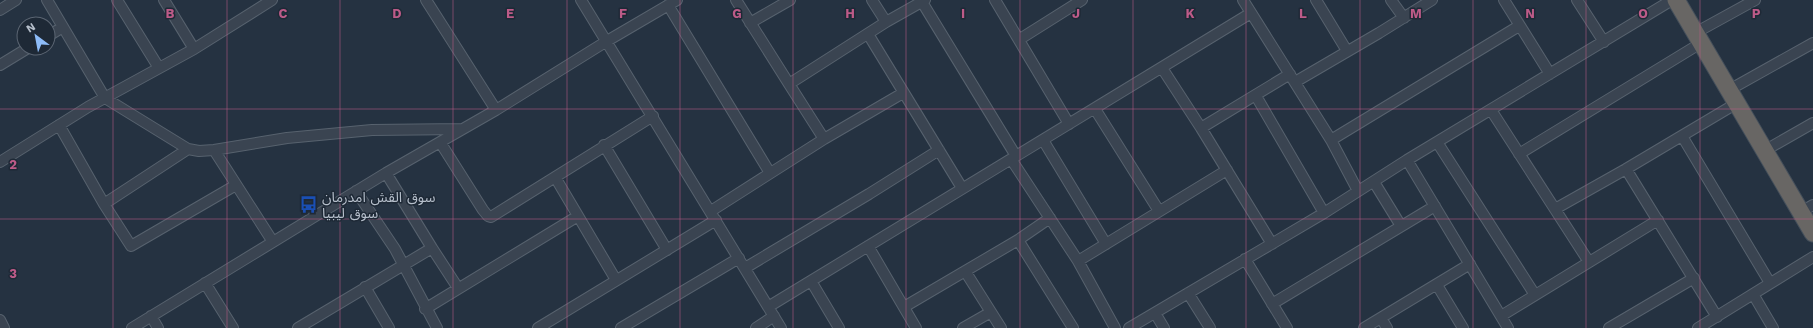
<svg xmlns="http://www.w3.org/2000/svg" width="1813" height="328" font-family="'Work Sans','Noto Sans Arabic',sans-serif">
<rect width="100%" height="100%" fill="#253241"/>
<g fill="none" stroke-linecap="round" stroke-linejoin="round">
<defs>
<path id="minor" d="M 47,0 L 105,98 L 188,149 L 199,151 L 214,150 L 287,138 L 372,130 L 462,129
M 117,0 L 159,68
M 164,0 L 194,49
M 426,0 L 496,110
M 581,0 L 781,328
M 736,0 L 789,84 L 886,22 L 925,0
M 872,0 L 886,22
M 995,0 L 1069,124
M 1243,0 L 1331,140 L 1358,191
M 1316,0 L 1347,51
M 1391,0 L 1404,18
M 1504,0 L 1550,74
M 1577,0 L 1604,42
M 922,2 L 1016,156
M 668,5 L 770,173
M 0,10 L 16,0
M 750,23 L 790,0
M 1695,33 L 1755,0
M 868,34 L 962,188
M 48,36 L 63,27
M 1020,39 L 1082,0
M 0,65 L 28,48
M 1162,68 L 1201,128 L 1272,244
M 1295,82 L 1379,33 L 1432,0
M 789,84 L 824,139
M 1729,90 L 1813,43
M 1256,96 L 1324,213
M 1095,109 L 1159,211
M 1491,110 L 1589,262
M 59,125 L 104,204 L 131,246 L 236,185
M 1201,128 L 1290,74
M 1682,136 L 1770,283
M 1043,140 L 1106,244
M 1331,140 L 1519,26
M 440,142 L 483,210 L 488,216 L 491,217 L 653,116
M 1437,142 L 1535,295
M 604,145 L 667,250
M 214,150 L 273,242
M 1764,151 L 1813,123
M 1519,154 L 1701,43
M 1011,159 L 1078,261 L 1115,328
M 1407,160 L 1508,328
M 0,162 L 88,107 L 194,49 L 272,0
M 1626,169 L 1717,317
M 386,173 L 432,248
M 555,177 L 616,280
M 1374,182 L 1401,226
M 356,191 L 395,249 L 437,328
M 104,204 L 188,149
M 1555,209 L 1626,169 L 1737,103
M 711,211 L 824,139 L 903,93
M 1801,212 L 1813,205
M 1018,240 L 1073,328
M 868,246 L 916,328
M 1245,259 L 1287,328
M 1078,261 L 1227,170
M 745,268 L 869,194 L 939,150
M 965,271 L 1001,328
M 811,281 L 839,328
M 205,283 L 233,328
M 1437,285 L 1463,328
M 365,287 L 389,328
M 1188,293 L 1210,328
M 1753,294 L 1773,328
M 1272,304 L 1435,206
M 768,307 L 1251,13
M 904,307 L 1018,240 L 1050,218
M 425,309 L 578,216
M 1155,313 L 1164,328
M 151,316 L 158,328
M 1501,316 L 1658,220
M 1381,318 L 1387,328
M 0,320 L 4,328
M 132,328 L 386,173 L 496,110 L 607,41 L 677,0
M 298,328 L 432,248 L 458,288
M 538,328 L 716,220
M 621,328 L 739,258
M 756,328 L 774,316
M 963,328 L 991,312
M 1129,328 L 1324,213 L 1407,160 L 1672,0
M 1364,328 L 1470,264
M 1609,328 L 1694,278
M 1698,328 L 1813,257"/>
<path id="trunk" d="M 1676,0 L 1813,233"/>
</defs>
<!-- minor casing -->
<use href="#minor" stroke="#57626e" stroke-width="12"/>
<!-- trunk casing -->
<use href="#trunk" stroke="#444f5b" stroke-width="19"/>
<!-- minor -->
<use href="#minor" stroke="#3a4451" stroke-width="10"/>
<!-- trunk -->
<use href="#trunk" stroke="#686664" stroke-width="17"/>
</g>
<!-- grid -->
<path fill="none" stroke="#bd5b88" stroke-width="1" stroke-opacity="0.55" d="M 113,0 L 113,328M 227,0 L 227,328M 340,0 L 340,328M 453,0 L 453,328M 567,0 L 567,328M 680,0 L 680,328M 793,0 L 793,328M 906,0 L 906,328M 1020,0 L 1020,328M 1133,0 L 1133,328M 1246,0 L 1246,328M 1360,0 L 1360,328M 1473,0 L 1473,328M 1586,0 L 1586,328M 1700,0 L 1700,328M 0,109 L 1813,109M 0,219 L 1813,219"/>
<!-- icons -->
<defs>
<symbol id="bus-bare" viewBox="-9 -9 18 18"><path d="M-5-6H5V4H4V6H2V4H-2V6H-4V4H-5ZM-3.5-4V0h7V-4ZM-3.5 1.2v1.5H-2V1.2ZM2 1.2v1.5H3.5V1.2Z" fill="#1a4fb4" stroke="#1e2936" stroke-width="2.5" paint-order="stroke"/></symbol>
</defs>
<g fill-rule="evenodd">
<use href="#bus-bare" x="296" y="192" width="25" height="25"/>
</g>
<g text-anchor="middle" stroke-width="3" stroke-linejoin="round" paint-order="stroke">
<!-- poi labels -->
<g font-size="14" fill="#b6bfcb" stroke="#1e2936" text-anchor="start">
<text x="322" y="202">سوق القش امدرمان<tspan x="322" dy="16">سوق ليبيا</tspan></text>
</g>
</g>
<g font-size="13" text-anchor="middle" font-weight="bold" fill="#bd5b88" stroke="#1e2936" stroke-width="3" stroke-linejoin="round" paint-order="stroke">
<text x="170" y="18">B</text>
<text x="283" y="18">C</text>
<text x="397" y="18">D</text>
<text x="510" y="18">E</text>
<text x="623" y="18">F</text>
<text x="737" y="18">G</text>
<text x="850" y="18">H</text>
<text x="963" y="18">I</text>
<text x="1076" y="18">J</text>
<text x="1190" y="18">K</text>
<text x="1303" y="18">L</text>
<text x="1416" y="18">M</text>
<text x="1530" y="18">N</text>
<text x="1643" y="18">O</text>
<text x="1756" y="18">P</text>
<text x="13" y="169">2</text>
<text x="13" y="278">3</text>
</g>
<!-- north arrow -->
<g transform="translate(36 36) rotate(328)"><circle r="19" fill="#1e2936" stroke="#5b6572"/>
<path d="M0-3L7 15L0 10L-7 15Z" fill="#8dbcf9"/>
<text y="-6" font-size="11" font-weight="bold" text-anchor="middle" fill="#b6bfcb">N</text>
</g>
</svg>
